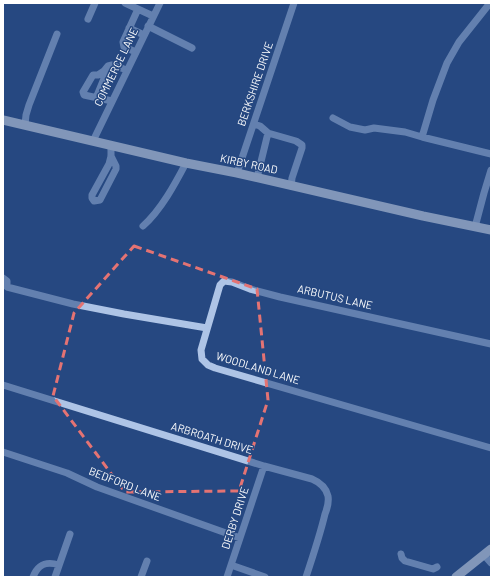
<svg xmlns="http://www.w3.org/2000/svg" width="494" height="580" font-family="Barlow,sans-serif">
<rect width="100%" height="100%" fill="#264881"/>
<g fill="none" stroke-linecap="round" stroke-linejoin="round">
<!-- minor -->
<path stroke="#aec4e6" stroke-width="7" d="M 125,3 L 153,16
M 88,19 L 95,3
M 148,26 L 192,48
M 129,28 L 144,35
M 136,52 L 124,47 L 123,42 L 138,9
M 96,98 L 105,76 L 104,71
M 112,101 L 84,95 L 83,92 L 93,75 L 98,75 L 104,71 L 108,66 L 112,65 L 127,70
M 333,118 L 350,127 L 365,130 L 374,128 L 405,132 L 422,137 L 491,154
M 254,124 L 260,126 L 268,133 L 296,141 L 302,145 L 302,148 L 292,178 L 291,186
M 25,125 L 26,115 L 29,105 L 57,34
M 422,137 L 433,100 L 447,63 L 459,42 L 490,3
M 93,141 L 160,3
M 111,156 L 116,166 L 116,169 L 100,200 L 94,201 L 92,198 L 92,195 L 109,164 L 111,156 L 111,145
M 237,173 L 294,3
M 257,178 L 268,133
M 143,226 C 161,210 175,184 186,163
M 475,227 L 484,193 L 491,170
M 3,278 L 7,281 L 7,287 L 73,304 L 124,314 L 207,328
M 491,344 L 280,297 L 250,289 L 232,282 L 224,281 L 220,285 L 201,350 L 202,359 L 208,365 L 215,368 L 491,448
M 3,385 L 264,466 L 312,479 C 319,482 326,487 328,496 C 329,502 327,509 325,514 C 320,535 313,556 306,577
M 3,452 L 67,473 L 97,487 L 240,538
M 401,554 L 402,558 L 405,561 L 433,569 L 437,567
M 484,555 L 491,563
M 231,565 L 265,577
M 33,577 C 38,564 46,561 59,565
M 55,577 L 70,534
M 141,577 L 147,561
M 227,577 L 264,466"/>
<!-- major -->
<path stroke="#eff4fd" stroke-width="9" d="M 3,120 L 186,163 L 237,173 L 423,216 L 491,230
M 456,577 L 491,549"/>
</g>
<!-- marked area -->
<path d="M0 0H494V580H0ZM 134,246 L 257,289 L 268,400 L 239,491 L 125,492 L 53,396 L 74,313 Z" fill="#264881" fill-opacity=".55" fill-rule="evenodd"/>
<path fill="none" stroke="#e47373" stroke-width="3" stroke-dasharray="8 5" stroke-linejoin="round" d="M 134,246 L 257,289 L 268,400 L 239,491 L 125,492 L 53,396 L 74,313 Z"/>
<g text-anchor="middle" stroke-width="3" stroke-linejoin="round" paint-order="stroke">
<!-- street labels -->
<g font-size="11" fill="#fff" stroke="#264881">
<text transform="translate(116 67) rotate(-64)" y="4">COMMERCE LANE</text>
<text transform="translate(255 84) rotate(-71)" y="4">BERKSHIRE DRIVE</text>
<text transform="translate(249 164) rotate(12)" y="4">KIRBY ROAD</text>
<text transform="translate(335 297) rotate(13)" y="4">ARBUTUS LANE</text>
<text transform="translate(258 368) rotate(17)" y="4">WOODLAND LANE</text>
<text transform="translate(212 438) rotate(17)" y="4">ARBROATH DRIVE</text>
<text transform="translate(125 484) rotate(21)" y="4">BEDFORD LANE</text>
<text transform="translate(235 518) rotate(-72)" y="4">DERBY DRIVE</text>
</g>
</g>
<!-- border -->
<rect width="494" height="580" fill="none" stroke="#ffffff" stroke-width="8"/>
</svg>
